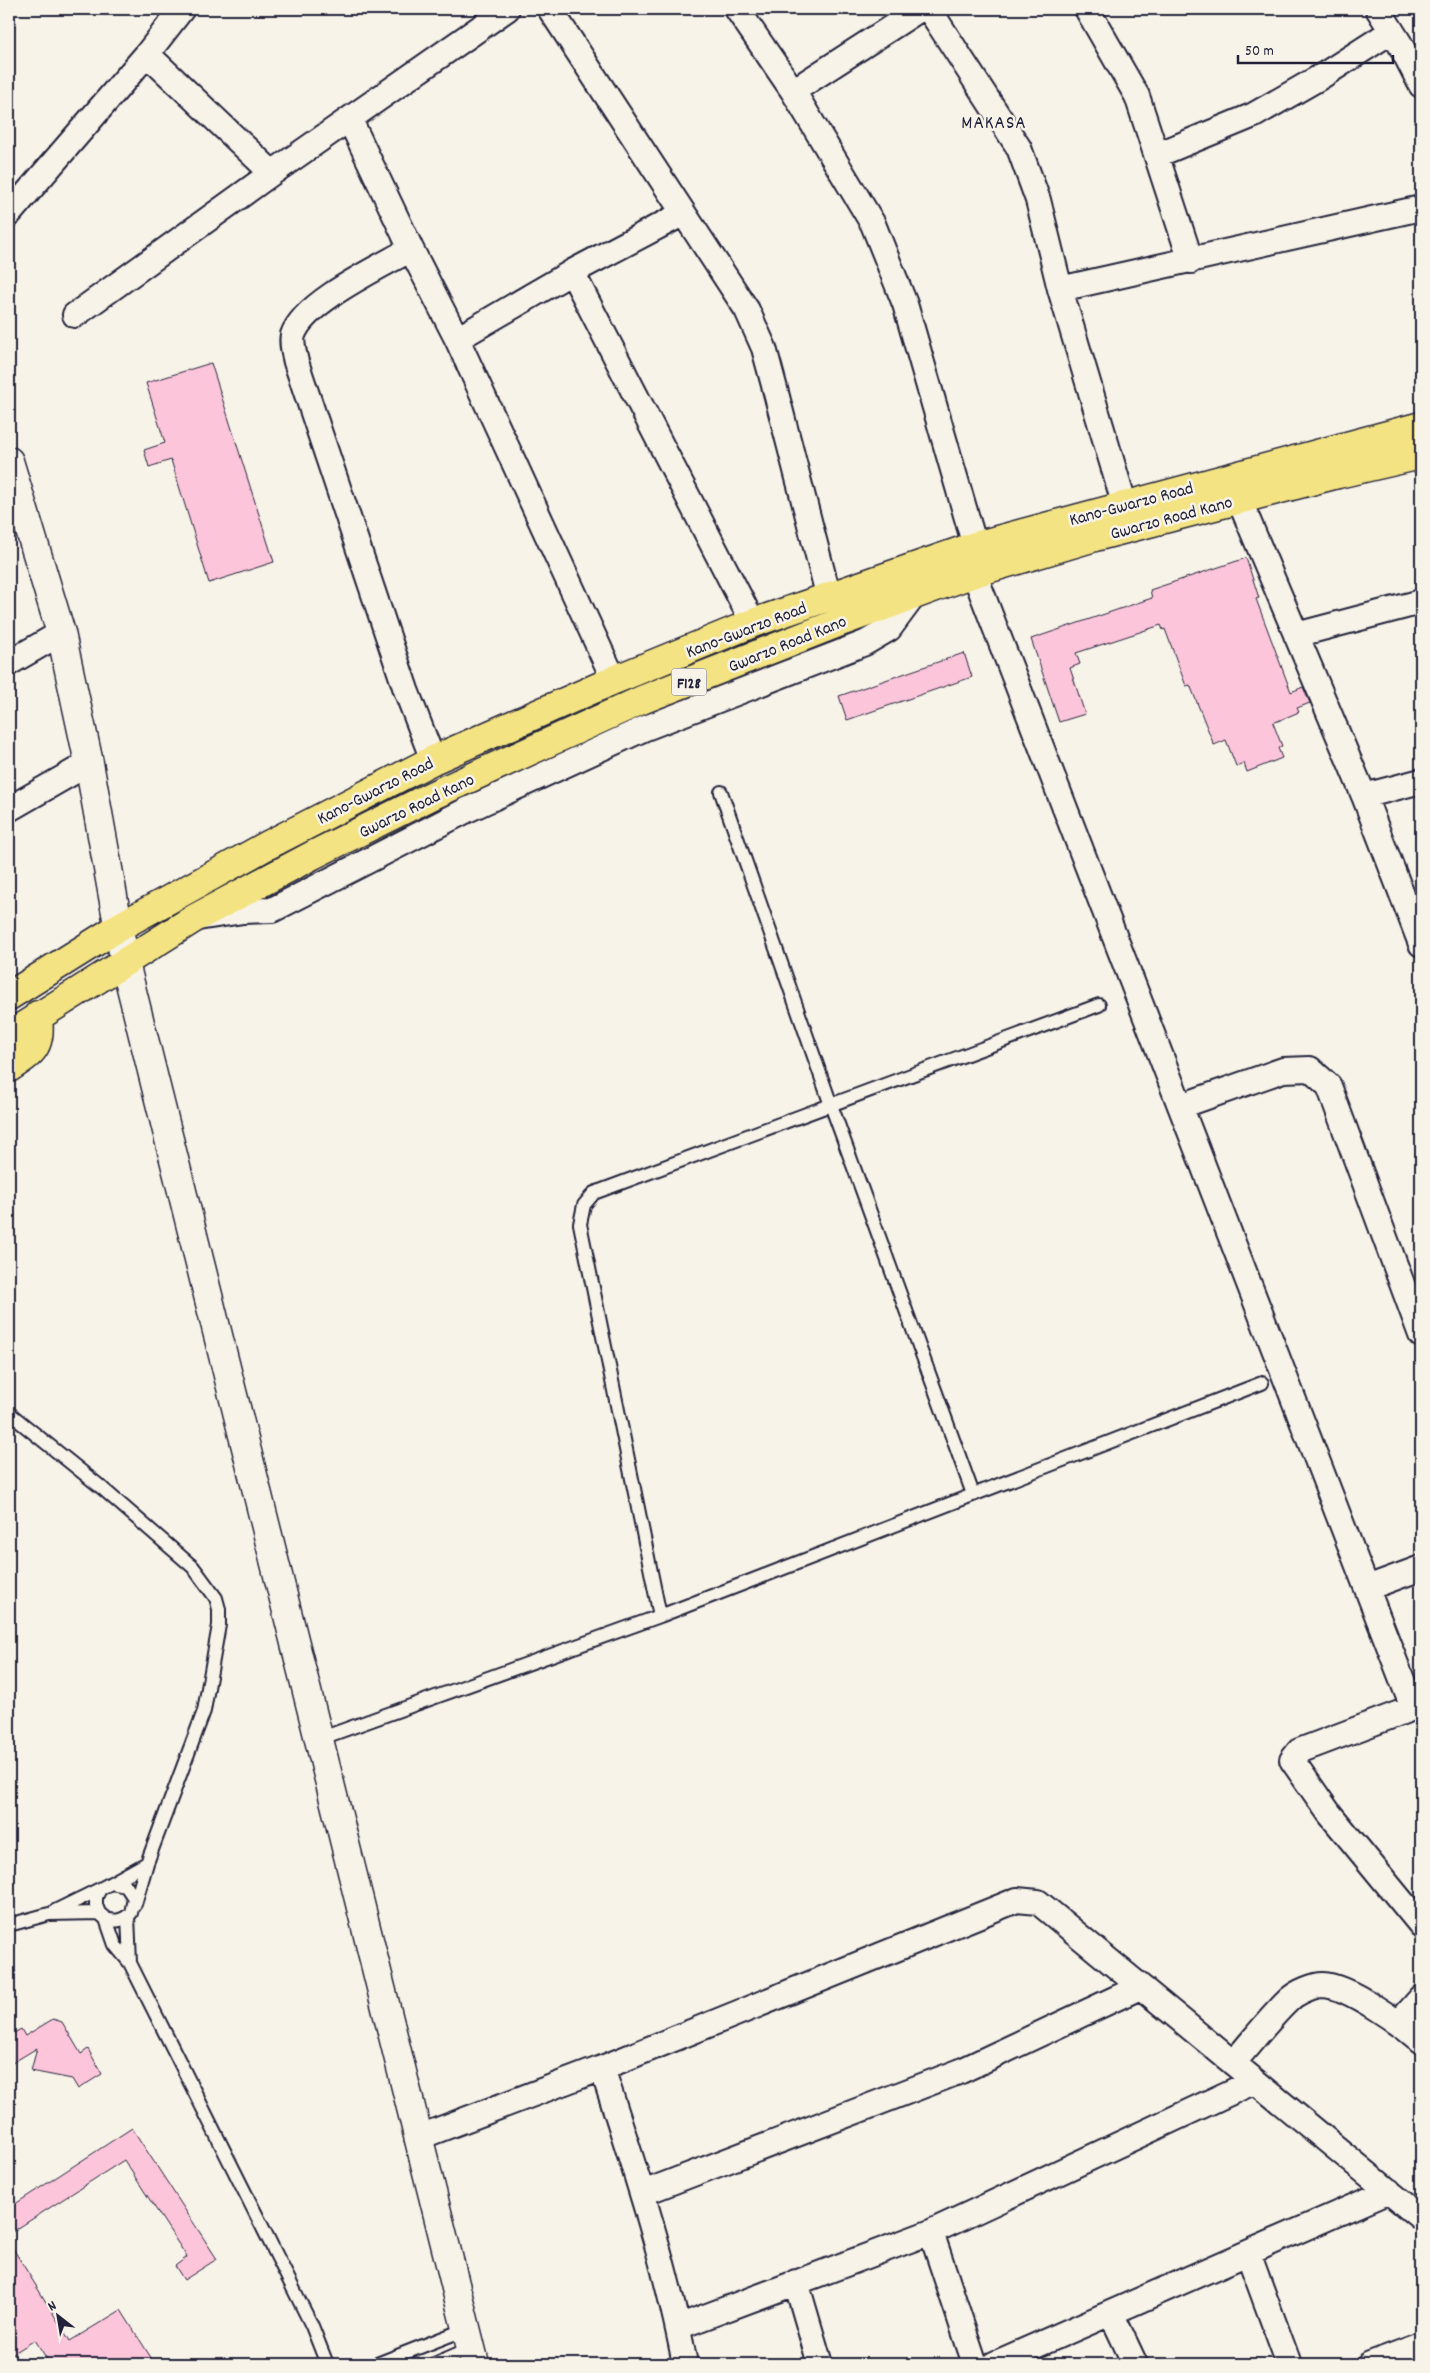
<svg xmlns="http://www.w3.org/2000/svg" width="1430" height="2373" font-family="Dekko,sans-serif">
<rect width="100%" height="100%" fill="#f7f3e8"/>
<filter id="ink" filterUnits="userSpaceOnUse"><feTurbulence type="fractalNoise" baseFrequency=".02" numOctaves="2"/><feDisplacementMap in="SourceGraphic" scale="10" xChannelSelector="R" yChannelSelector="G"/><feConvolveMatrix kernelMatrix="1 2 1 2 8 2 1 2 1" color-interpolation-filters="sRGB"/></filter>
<g filter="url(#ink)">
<!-- building -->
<path fill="#fdc5da" stroke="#22223b" d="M 211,363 L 274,562 L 209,583 L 171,460 L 149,467 L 144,450 L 165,443 L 146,383 Z
M 1246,558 L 1259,598 L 1256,599 L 1291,692 L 1303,687 L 1310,703 L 1297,708 L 1299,712 L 1273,723 L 1282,746 L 1278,748 L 1282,758 L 1247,772 L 1244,763 L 1236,766 L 1226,740 L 1214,745 L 1190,685 L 1186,686 L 1165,629 L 1163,630 L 1161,625 L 1076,653 L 1080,664 L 1070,668 L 1085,714 L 1059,722 L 1031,639 L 1152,598 L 1150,590 Z
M 964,653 L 972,677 L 847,720 L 839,696 Z
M 53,2019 L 62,2022 L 81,2054 L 88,2049 L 102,2074 L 78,2089 L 72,2079 L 31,2071 L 37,2048 L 9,2065 L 9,2036 L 21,2029 L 25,2036 Z
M 132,2128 L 217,2259 L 184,2280 L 175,2266 L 187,2257 L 124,2160 L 9,2234 L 9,2208 Z
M 9,2242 L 70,2341 L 121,2310 L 155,2364 L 50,2364 L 35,2340 L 9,2356 Z"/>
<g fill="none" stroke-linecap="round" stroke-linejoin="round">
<defs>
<path id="lane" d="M 721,792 L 831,1105 L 973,1494
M 9,1413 L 102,1488 L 193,1567 L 216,1598 L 219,1609 L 219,1625 L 204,1711 L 147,1863 L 135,1904
M 660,1616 L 580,1224 L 584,1205 L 594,1193 L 1099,1005
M 319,1739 L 660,1616 L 1262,1383
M 111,1883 L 147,1863
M 55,1911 L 100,1889
M 128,1916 L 130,1963
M 106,1919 C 116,1922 123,1921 131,1913 L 134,1898 L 126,1886 L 111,1883 L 100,1889 L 96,1897 L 96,1905 L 99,1913 L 106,1919 L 115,1945 L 130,1963 L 312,2326 L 327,2364
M 9,1925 L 49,1914 L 99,1913
M 377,2364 L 466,2329
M 434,2364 L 471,2348"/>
<path id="street" d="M 550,9 L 747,310 L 764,348 L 775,389 L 829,598
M 737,9 L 793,91 L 873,224 L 905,304 L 975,546
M 929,9 L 1019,148 L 1038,200 L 1060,289 L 1125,506
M 1087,9 L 1137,96 L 1191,261
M 1378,9 L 1400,44 L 1421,85
M 147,54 L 272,173
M 793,91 L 920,9
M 350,120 L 411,249 L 457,339 L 614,680
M 1157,155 L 1254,115 L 1322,76 L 1392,31
M 9,214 L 147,54 L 182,9
M 411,249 C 380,267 304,302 293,335 C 291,342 294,354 296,362 L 406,690 L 433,760
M 572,272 L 753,623
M 1060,289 L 1421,208
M 75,315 L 272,173 L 507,9
M 457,339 L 572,272 L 682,214
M 1239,499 L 1364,796 L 1421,944
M 974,573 L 1413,1708
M 1296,635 L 1421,602
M 9,663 L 61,633
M 1364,796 L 1421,781
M 9,809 L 89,763
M 204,917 L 243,911 L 272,910 L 467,810 L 643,729 L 865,643 L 889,629 L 915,594
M 1181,1106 L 1283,1070 L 1310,1069 L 1329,1086 L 1421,1335
M 1367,1588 L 1421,1568
M 1421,1705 L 1299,1751 L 1292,1760 L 1329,1813 L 1421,1925
M 1399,2023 L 1421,1998
M 1233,2063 C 1252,2042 1270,2017 1291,1998 C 1298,1992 1314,1985 1323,1985 C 1349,1986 1401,2024 1421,2041
M 602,2068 C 634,2166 666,2263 685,2364
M 417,2138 L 602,2068 L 1017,1900 L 1038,1902 L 1421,2218
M 643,2193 L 961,2071 L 1140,1987
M 931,2232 L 975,2364
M 1248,2253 L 1289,2364
M 796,2282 L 820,2364
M 1111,2313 L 1135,2364
M 678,2327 L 931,2232 L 1255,2081
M 994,2364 L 1389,2191
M 1370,2364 L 1421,2345"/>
<path id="secondary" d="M 9,461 L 61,633 L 89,763 L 125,963 L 475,2364"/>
<path id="primary" d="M 9,996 L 119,927 L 266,846 L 433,760 L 614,680 L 753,623 L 975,546 L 1421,426
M 9,1035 L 195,918 L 313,855 L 433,795 L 644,699 L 843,621 L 974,573 L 1095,537 L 1338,474 L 1421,455
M 9,1068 C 35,1051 41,1047 38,1015"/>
</defs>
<!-- lane casing -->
<use href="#lane" stroke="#22223b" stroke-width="16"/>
<!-- street casing -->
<use href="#street" stroke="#22223b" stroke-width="28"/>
<!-- secondary casing -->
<use href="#secondary" stroke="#22223b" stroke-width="31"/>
<!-- primary casing -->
<use href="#primary" stroke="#22223b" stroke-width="31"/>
<!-- lane -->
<use href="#lane" stroke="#f7f3e8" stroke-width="12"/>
<!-- street -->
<use href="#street" stroke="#f7f3e8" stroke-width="24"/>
<!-- secondary -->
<use href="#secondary" stroke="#f7f3e8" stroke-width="28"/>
<!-- primary -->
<use href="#primary" stroke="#f4e382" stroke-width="28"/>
</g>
</g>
<g text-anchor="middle" stroke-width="5" stroke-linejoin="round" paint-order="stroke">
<!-- shield labels -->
<rect fill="#f7f3e8" stroke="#62616f" stroke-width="1" x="671.5" y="668.5" width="35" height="27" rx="4"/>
<g font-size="16" font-weight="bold" fill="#22223b">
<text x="689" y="688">F128</text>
</g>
<!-- street labels -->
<g font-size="18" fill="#22223b" stroke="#f7f3e8">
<text transform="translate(1131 503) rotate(-15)" y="6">Kano-Gwarzo Road</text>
<text transform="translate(1171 517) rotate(-15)" y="6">Gwarzo Road Kano</text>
<text transform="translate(746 629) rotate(-21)" y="6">Kano-Gwarzo Road</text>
<text transform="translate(787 643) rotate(-22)" y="6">Gwarzo Road Kano</text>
<text transform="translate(375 790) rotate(-27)" y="6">Kano-Gwarzo Road</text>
<text transform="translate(416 805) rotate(-26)" y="6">Gwarzo Road Kano</text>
</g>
<!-- neighbourhood labels -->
<g font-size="19" letter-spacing="1" fill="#22223b" stroke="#f7f3e8">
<text x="994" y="128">MAKASA</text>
</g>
</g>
<!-- margin -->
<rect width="1430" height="2373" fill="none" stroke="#f7f3e8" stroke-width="30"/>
<rect x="15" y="15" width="1400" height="2343" fill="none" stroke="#22223b" stroke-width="2" filter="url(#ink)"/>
<!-- north arrow -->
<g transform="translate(58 2316) rotate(329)" stroke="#f7f3e8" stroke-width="4" paint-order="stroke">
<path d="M0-4L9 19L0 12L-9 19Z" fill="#22223b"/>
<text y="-8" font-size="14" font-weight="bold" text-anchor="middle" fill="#22223b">N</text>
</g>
<!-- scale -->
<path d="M1238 55v8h155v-8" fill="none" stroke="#22223b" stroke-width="2.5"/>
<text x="1245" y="55" font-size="15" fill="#22223b" stroke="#f7f3e8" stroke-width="4" paint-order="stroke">50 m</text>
</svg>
